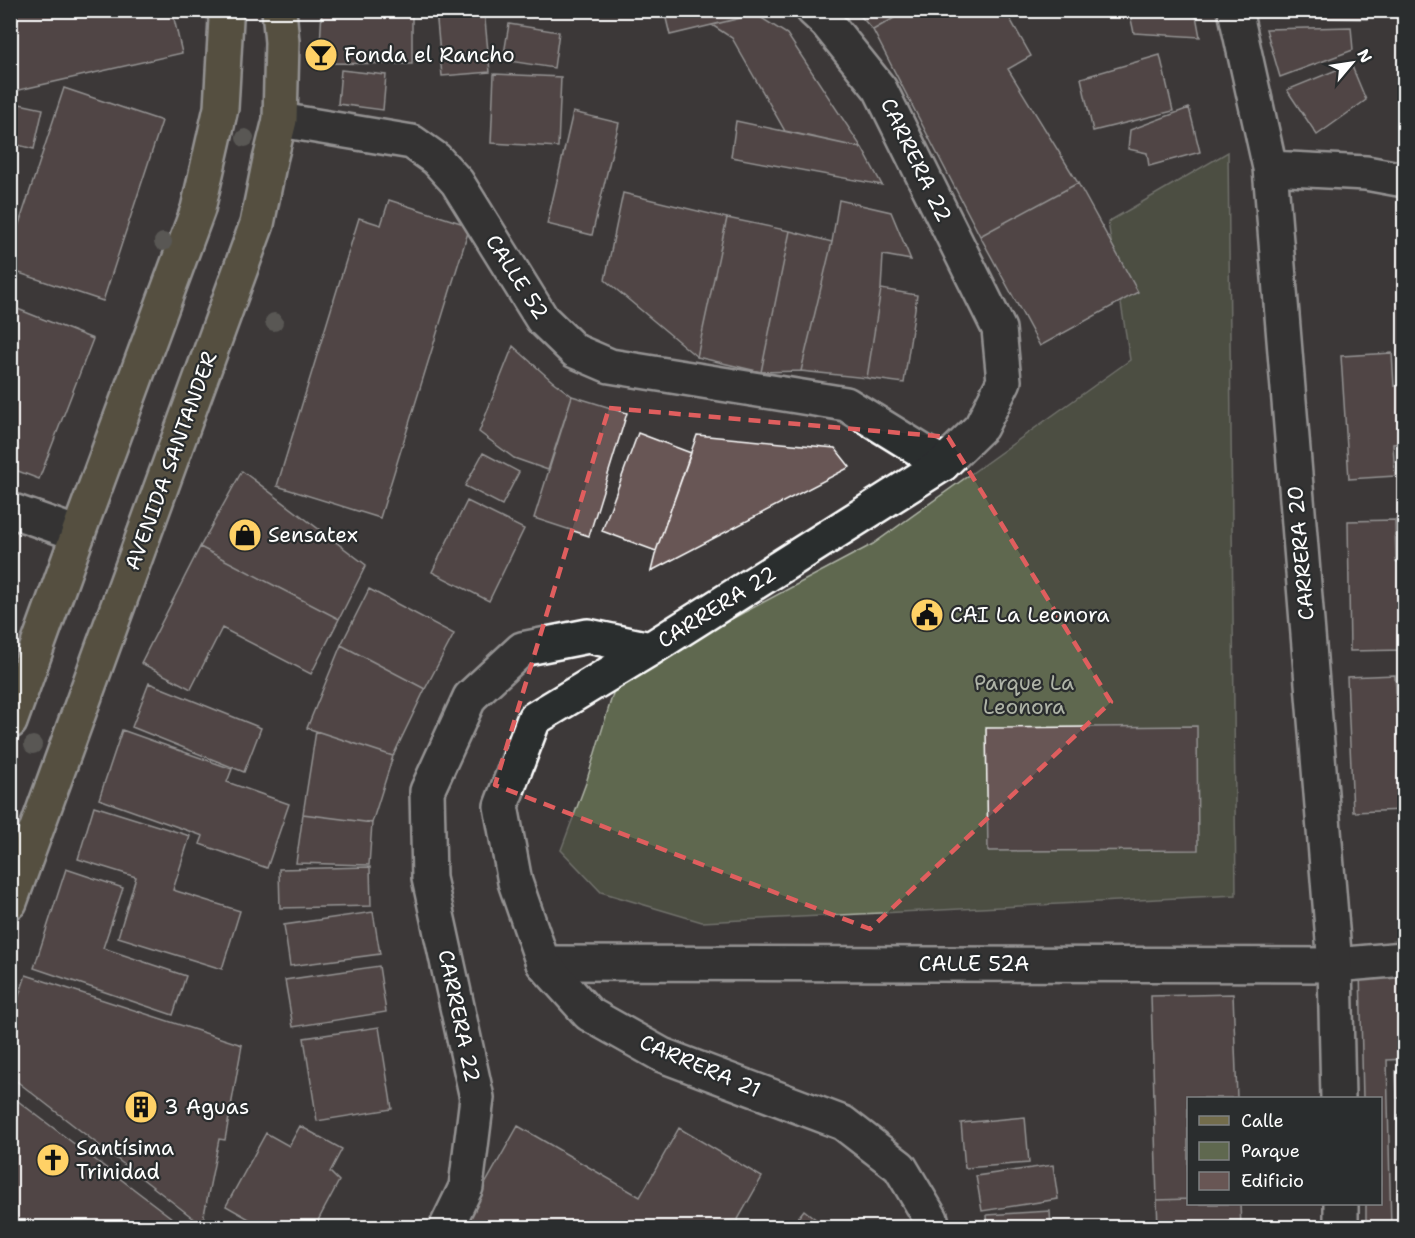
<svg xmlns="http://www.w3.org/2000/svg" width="1415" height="1238" font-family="'Shantell Sans',sans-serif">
<rect width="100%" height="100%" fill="#3d3939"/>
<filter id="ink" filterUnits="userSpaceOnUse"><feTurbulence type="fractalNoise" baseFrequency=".0167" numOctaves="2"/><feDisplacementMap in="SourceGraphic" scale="12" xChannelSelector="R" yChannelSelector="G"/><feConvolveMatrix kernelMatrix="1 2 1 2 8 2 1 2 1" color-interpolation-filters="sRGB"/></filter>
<g filter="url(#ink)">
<!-- green -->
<path fill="#5f684f" stroke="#afb4a7" stroke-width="1.5" d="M 1228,152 L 1236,895 L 702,922 L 601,892 L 561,850 L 586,783 L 617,680 L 873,544 L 1130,360 L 1108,222 Z"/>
<!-- building -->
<path fill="#685654" stroke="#fff" stroke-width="1.5" d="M 10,10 L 172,10 L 182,53 L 10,92 Z
M 322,10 L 412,10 L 412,64 L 319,63 Z
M 436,10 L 484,10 L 490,72 L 442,76 Z
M 664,10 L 743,10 L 745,17 L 670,35 Z
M 743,10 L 749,10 L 787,34 L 862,148 L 785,131 L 732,38 L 712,25 L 745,17 Z
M 855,10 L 908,10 L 873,30 Z
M 908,10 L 1005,10 L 1031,56 L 1008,69 L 1078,183 L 980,236 L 873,30 Z
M 1129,10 L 1195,10 L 1200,37 L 1134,33 Z
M 1260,10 L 1367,10 L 1367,19 L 1259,17 Z
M 509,24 L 559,32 L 554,68 L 503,60 Z
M 1351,27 L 1353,50 L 1280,77 L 1266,29 Z
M 1160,55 L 1173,111 L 1093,131 L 1081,78 Z
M 1351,64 L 1366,100 L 1317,135 L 1287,90 Z
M 341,70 L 386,75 L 383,110 L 338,104 Z
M 494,74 L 561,77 L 558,147 L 491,143 Z
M 64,88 L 162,121 L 103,301 L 10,270 L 10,251 Z
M 10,102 L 43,109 L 34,149 L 10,143 Z
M 1189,108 L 1200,152 L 1149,166 L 1147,153 L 1128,149 L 1130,130 Z
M 573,112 L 619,123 L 592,235 L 547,224 Z
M 736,121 L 862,148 L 882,185 L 731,157 Z
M 1078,183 L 1138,292 L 1040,346 L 980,236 Z
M 623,193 L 727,218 L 697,357 L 605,280 Z
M 389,200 L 470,226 L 380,518 L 277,486 L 359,218 L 381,225 Z
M 839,200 L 891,212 L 911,260 L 883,255 L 881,289 L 867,378 L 801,371 L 832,242 Z
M 727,218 L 790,231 L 761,372 L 697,357 Z
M 790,231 L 832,242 L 801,371 L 761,372 Z
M 881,289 L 917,295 L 904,383 L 867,378 Z
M 10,306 L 93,339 L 39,479 L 10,468 Z
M 513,346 L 552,381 L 572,396 L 548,470 L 514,458 L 479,432 Z
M 1392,353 L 1394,386 L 1404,386 L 1404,443 L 1393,444 L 1395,476 L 1349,479 L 1341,356 Z
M 572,396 L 627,413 L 589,536 L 534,518 Z
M 638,433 L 691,453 L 656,551 L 602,531 Z
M 697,435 L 835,448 L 850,467 L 651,571 L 656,551 Z
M 483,453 L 519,472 L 502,505 L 465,486 Z
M 242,471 L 366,565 L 339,619 L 200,547 Z
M 467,501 L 524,529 L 489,601 L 432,572 Z
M 1395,520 L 1396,562 L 1404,562 L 1404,650 L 1350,651 L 1348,521 Z
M 200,547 L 339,619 L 311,674 L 222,628 L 191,689 L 141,663 Z
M 369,589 L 454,634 L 425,689 L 341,645 Z
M 341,645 L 425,689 L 393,756 L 307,728 Z
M 1395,675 L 1398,720 L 1404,719 L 1404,810 L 1353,812 L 1347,677 Z
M 149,683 L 261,728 L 244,772 L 132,727 Z
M 1197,726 L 1198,850 L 988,851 L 986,728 Z
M 122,730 L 232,769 L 227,782 L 289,804 L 267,868 L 200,844 L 203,836 L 99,799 Z
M 316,731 L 393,756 L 372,823 L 303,814 Z
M 94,806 L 190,836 L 173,890 L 240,911 L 222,969 L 118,937 L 136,877 L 78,859 Z
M 303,814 L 372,823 L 369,865 L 296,863 Z
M 370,867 L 371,906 L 280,908 L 279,869 Z
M 66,869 L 123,888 L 103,948 L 186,976 L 173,1015 L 34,968 Z
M 373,912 L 380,954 L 290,966 L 284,925 Z
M 379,966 L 386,1012 L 293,1027 L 285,980 Z
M 1404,969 L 1404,1059 L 1387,1060 L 1391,1228 L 1366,1228 L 1366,1204 L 1380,1204 L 1380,1098 L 1363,1098 L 1360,970 Z
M 26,975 L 242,1045 L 225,1140 L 219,1139 L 202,1225 L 10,1076 L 10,1062 L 15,1048 L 10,1046 L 10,1022 Z
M 1233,994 L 1237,1098 L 1188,1098 L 1188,1199 L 1157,1200 L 1151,996 Z
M 379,1027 L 392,1109 L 317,1121 L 304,1038 Z
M 1404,1070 L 1404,1098 L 1397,1098 L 1396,1071 Z
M 10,1095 L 185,1228 L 14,1228 L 10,1224 Z
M 1404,1114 L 1404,1159 L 1399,1159 L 1398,1115 Z
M 1025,1117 L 1029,1163 L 965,1168 L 961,1123 Z
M 300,1126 L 342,1149 L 330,1172 L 339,1181 L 314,1228 L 265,1228 L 226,1206 L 266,1133 L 289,1146 Z
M 518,1126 L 640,1197 L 679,1128 L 762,1177 L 733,1228 L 466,1228 L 462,1225 Z
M 1053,1165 L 1058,1199 L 982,1211 L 976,1176 Z
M 1400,1166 L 1404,1166 L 1404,1209 L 1400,1209 Z
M 1188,1199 L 1188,1204 L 1240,1204 L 1241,1228 L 1158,1228 L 1157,1200 Z
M 804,1210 L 827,1228 L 790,1228 Z
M 1050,1211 L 1051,1228 L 988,1228 L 987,1215 Z"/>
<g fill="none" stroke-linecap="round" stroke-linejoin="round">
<defs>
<path id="street" d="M 280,120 L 412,142 L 436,159 L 457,182 L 542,319 L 575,351 L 610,366 L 846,404 L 943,464
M 10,510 L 78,534
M 543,963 L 1335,965 L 1404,959"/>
<path id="secondary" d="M 813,10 L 827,23 L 880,89 L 999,329 L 1004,381 L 981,427 L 943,464 L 650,649 L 534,719 L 501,806 L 515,882 L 543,963 L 589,1014 L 662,1055 L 843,1123 L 900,1167 L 931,1219 L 933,1228
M 1235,10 L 1270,168 L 1335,965 L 1338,1098
M 1270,168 L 1366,173 L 1404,180
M 1341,1204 L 1341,1228
M 446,1228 L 466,1187 L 477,1098 L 429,878 L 427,791 L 470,697 L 522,649 L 588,636 L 650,649"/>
<path id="primary" d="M 10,722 L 82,523 L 198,209 L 221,108 L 226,19 L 224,10
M 10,902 L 257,224 L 270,160 L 280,120 L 282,42 L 279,10"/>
</defs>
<!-- street casing -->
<use href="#street" stroke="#fff" stroke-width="38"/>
<!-- secondary casing -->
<use href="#secondary" stroke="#fff" stroke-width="38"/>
<!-- primary casing -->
<use href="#primary" stroke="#fff" stroke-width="38"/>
<!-- street -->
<use href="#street" stroke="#2a2d2e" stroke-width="33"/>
<!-- secondary -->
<use href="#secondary" stroke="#2a2d2e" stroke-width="33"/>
<!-- primary -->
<use href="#primary" stroke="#736c4b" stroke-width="33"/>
</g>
<!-- trees -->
<g fill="#7c7d76">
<circle cx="245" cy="138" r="9"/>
<circle cx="163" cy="242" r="9"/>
<circle cx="274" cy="322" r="9"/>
<circle cx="33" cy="745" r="9"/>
</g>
</g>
<!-- marked area -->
<path d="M0 0H1415V1238H0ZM 609,408 L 948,437 L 1111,702 L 870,929 L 495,785 Z" fill="#3d3939" fill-opacity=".55" fill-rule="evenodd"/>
<path fill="none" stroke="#e05e5e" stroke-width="4.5" stroke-dasharray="12 8" stroke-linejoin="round" d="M 609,408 L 948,437 L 1111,702 L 870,929 L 495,785 Z"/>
<!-- icons -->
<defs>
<symbol id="bar-disc" viewBox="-11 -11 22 22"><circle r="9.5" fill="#ffd166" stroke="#2a2d2e"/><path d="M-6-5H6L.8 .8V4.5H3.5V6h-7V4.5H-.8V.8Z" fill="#111"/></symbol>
<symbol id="shop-disc" viewBox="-11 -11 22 22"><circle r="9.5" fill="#ffd166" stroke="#2a2d2e"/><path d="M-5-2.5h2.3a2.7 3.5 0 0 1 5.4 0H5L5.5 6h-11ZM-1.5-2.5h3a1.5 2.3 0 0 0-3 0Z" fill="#111"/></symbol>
<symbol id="civic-disc" viewBox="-11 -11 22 22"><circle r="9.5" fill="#ffd166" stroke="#2a2d2e"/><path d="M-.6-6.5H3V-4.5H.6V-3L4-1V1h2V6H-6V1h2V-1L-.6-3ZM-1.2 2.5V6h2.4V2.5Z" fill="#111"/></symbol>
<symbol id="building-disc" viewBox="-11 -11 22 22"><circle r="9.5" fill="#ffd166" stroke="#2a2d2e"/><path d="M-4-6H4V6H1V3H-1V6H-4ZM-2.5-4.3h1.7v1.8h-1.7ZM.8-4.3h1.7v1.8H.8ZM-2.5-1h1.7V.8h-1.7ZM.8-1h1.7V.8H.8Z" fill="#111"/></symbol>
<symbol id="church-disc" viewBox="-11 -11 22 22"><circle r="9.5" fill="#ffd166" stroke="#2a2d2e"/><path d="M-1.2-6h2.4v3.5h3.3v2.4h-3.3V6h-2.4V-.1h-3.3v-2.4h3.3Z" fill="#111"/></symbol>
</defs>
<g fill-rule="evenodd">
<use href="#bar-disc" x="302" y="36" width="38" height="38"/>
<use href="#shop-disc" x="226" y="516" width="38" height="38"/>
<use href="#civic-disc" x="908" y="596" width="38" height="38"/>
<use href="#building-disc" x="122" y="1088" width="38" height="38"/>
<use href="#church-disc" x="34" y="1141" width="38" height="38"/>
</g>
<g text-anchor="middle" stroke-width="4.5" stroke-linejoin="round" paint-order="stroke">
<!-- poi labels -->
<g font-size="21" fill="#fff" stroke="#2a2d2e" text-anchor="start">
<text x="344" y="62">Fonda el Rancho</text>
<text x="268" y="542">Sensatex</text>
<text x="950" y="622">CAI La Leonora</text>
<text x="164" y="1114">3 Aguas</text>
<text x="76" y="1155">Santísima<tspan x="76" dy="24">Trinidad</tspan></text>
</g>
<!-- street labels -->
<g font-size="21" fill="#fff" stroke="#2a2d2e">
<text transform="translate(916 160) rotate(64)" y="7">CARRERA 22</text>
<text transform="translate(517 277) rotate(57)" y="7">CALLE 52</text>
<text transform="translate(171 461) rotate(-70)" y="7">AVENIDA SANTANDER</text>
<text transform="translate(1301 553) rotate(-95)" y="7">CARRERA 20</text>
<text transform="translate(717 607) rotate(-32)" y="7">CARRERA 22</text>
<text x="974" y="971">CALLE 52A</text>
<text transform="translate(459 1016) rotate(78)" y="7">CARRERA 22</text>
<text transform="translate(700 1066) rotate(23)" y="7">CARRERA 21</text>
</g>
<!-- park labels -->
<g font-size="21" fill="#afb4a7" stroke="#2a2d2e">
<text x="1024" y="690">Parque La<tspan x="1024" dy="24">Leonora</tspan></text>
</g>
</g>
<!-- margin -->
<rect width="1415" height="1238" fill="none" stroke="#2a2d2e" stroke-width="36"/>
<rect x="18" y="18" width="1379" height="1202" fill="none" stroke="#fff" stroke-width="2" filter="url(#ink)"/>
<!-- legend -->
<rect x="1187" y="1097" width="195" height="108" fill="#2a2d2e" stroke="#7f8182" stroke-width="1.5"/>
<rect x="1199" y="1116" width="30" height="9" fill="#736c4b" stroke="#7f8182" stroke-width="1.5"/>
<text x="1241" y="1127" font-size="18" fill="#ffffff">Calle</text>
<rect x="1199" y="1142" width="30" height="18" fill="#5f684f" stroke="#7f8182" stroke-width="1.5"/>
<text x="1241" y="1157" font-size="18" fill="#ffffff">Parque</text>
<rect x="1199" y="1172" width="30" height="18" fill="#685654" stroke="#7f8182" stroke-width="1.5"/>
<text x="1241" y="1187" font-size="18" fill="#ffffff">Edificio</text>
<!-- north arrow -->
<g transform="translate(1352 63) rotate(61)" stroke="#2a2d2e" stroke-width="4.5" paint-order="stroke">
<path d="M0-4.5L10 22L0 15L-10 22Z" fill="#ffffff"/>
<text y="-9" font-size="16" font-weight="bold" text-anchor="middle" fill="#ffffff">N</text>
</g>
</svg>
